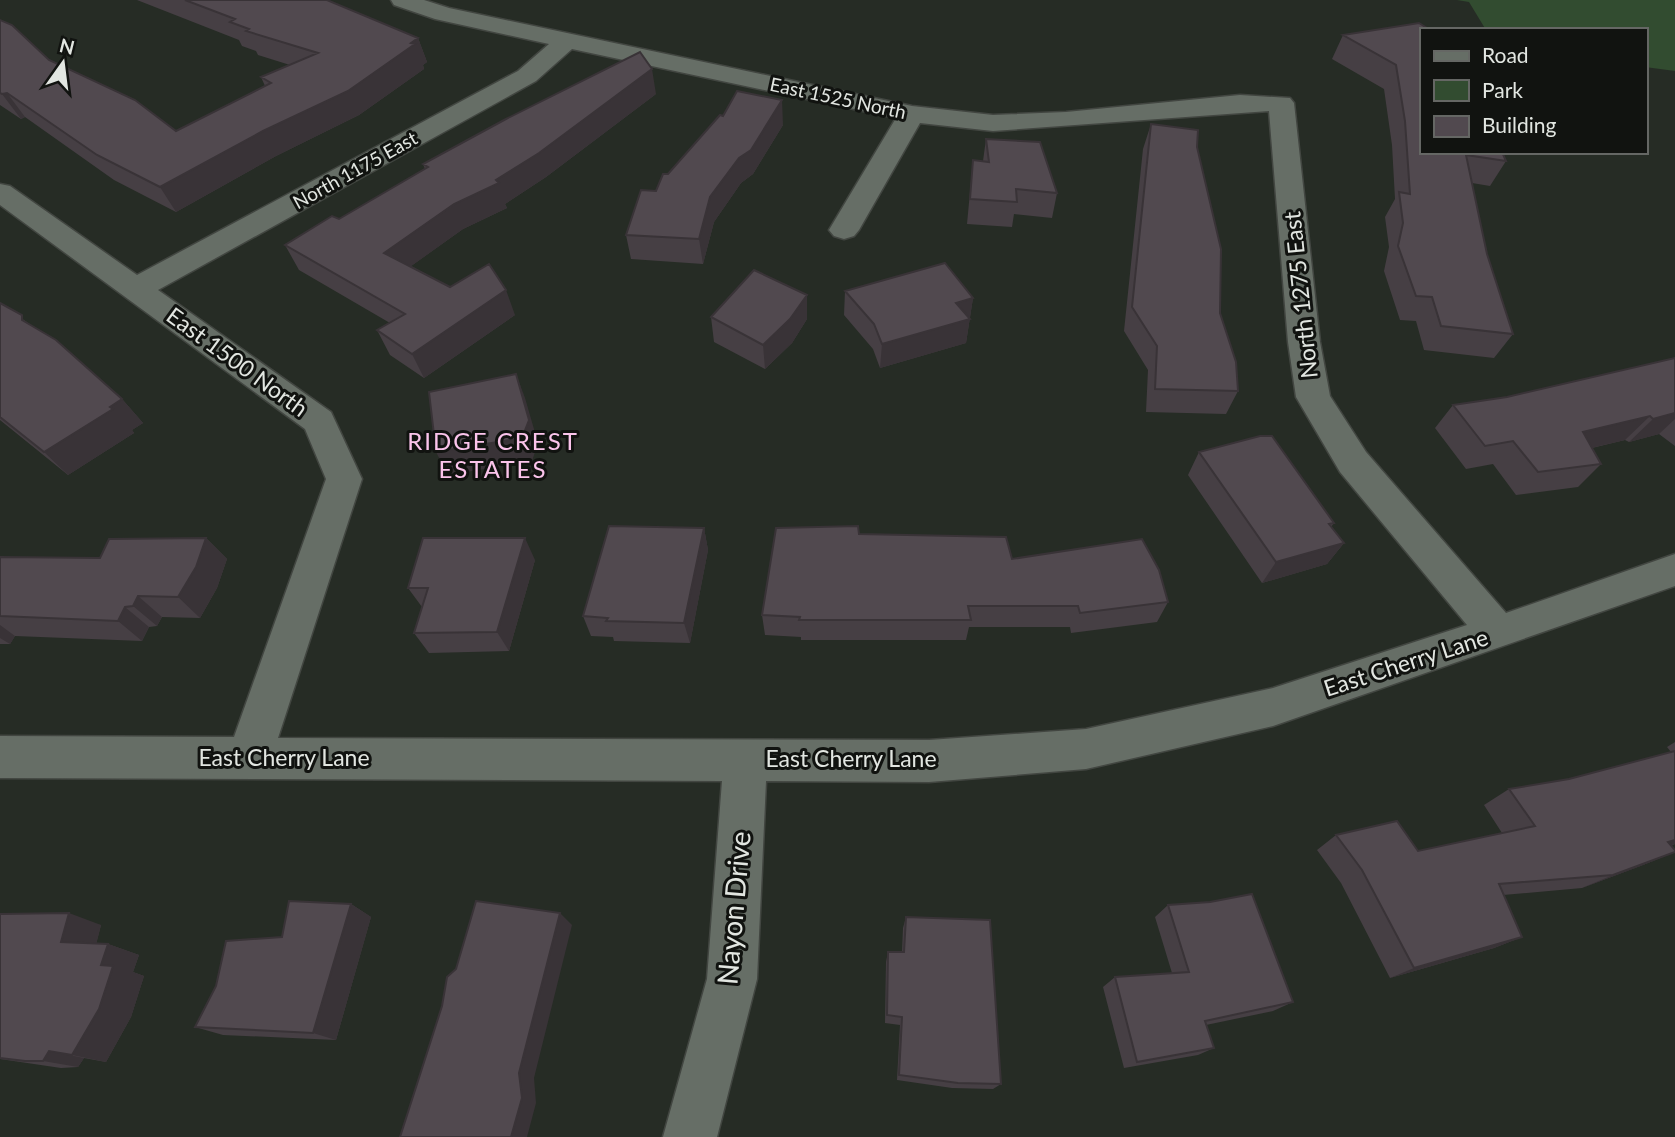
<svg xmlns="http://www.w3.org/2000/svg" width="1675" height="1137" font-family="Lato,sans-serif">
<rect width="100%" height="100%" fill="#262c25"/>
<!-- green -->
<path fill="#324c30" d="M 1457,0 L 1675,0 L 1675,71 L 1645,67 L 1645,30 L 1486,30 L 1469,2 Z"/>
<g fill="none" stroke-linecap="round" stroke-linejoin="round">
<defs>
<path id="minor" d="M 391,0 L 424,0 L 449,8 L 912,106 L 993,115 L 1066,112 L 1240,95 L 1290,98 L 1294,103 L 1320,342 L 1330,396 L 1366,452 L 1506,613 L 1675,554 L 1675,586 L 1273,726 L 1086,769 L 929,782 L 766,781 L 757,979 L 717,1137 L 663,1137 L 707,979 L 722,781 L 0,778 L 0,736 L 234,737 L 326,479 L 305,429 L 0,205 L 0,184 L 10,186 L 137,275 L 518,71 L 549,44 L 435,19 L 394,5 ZM 572,49 L 896,118 L 829,230 L 834,236 L 844,239 L 854,236 L 859,230 L 920,123 L 993,131 L 1269,111 L 1288,342 L 1296,397 L 1340,472 L 1467,625 L 1273,688 L 1086,729 L 929,740 L 278,738 L 362,479 L 331,412 L 158,290 L 536,81 Z"/>
</defs>
<!-- minor casing -->
<use href="#minor" stroke="#424641" stroke-width="3"/>
<!-- minor -->
<use href="#minor" fill="#666e66" fill-rule="evenodd"/>
</g>
<!-- wall -->
<path fill="#463f44" d="M 137,0 L 327,0 L 418,38 L 427,62 L 423,65 L 424,69 L 359,115 L 276,156 L 176,212 L 114,180 L 25,117 L 21,119 L 0,105 L 0,20 L 49,60 L 176,131 L 265,86 L 261,77 L 290,65 L 258,55 L 256,51 L 242,46 L 239,40 Z
M 1419,23 L 1502,152 L 1506,161 L 1490,186 L 1472,183 L 1487,254 L 1513,334 L 1494,358 L 1424,350 L 1416,321 L 1400,320 L 1384,271 L 1389,247 L 1385,217 L 1395,199 L 1392,145 L 1384,89 L 1332,59 L 1343,35 Z
M 656,94 L 546,177 L 505,204 L 507,208 L 463,229 L 411,266 L 450,287 L 515,315 L 424,378 L 390,355 L 377,330 L 390,323 L 299,270 L 285,245 L 339,219 L 425,169 L 423,164 Z
M 723,116 L 783,125 L 753,174 L 741,183 L 714,222 L 703,264 L 631,259 L 626,235 L 656,191 Z
M 1151,124 L 1197,147 L 1220,313 L 1238,391 L 1226,414 L 1146,412 L 1148,370 L 1124,331 L 1143,149 Z
M 986,139 L 1057,193 L 1052,218 L 1014,214 L 1012,227 L 967,224 L 973,160 L 983,161 Z
M 845,291 L 973,298 L 966,343 L 880,368 L 873,349 L 844,315 Z
M 0,303 L 31,325 L 122,399 L 143,423 L 132,430 L 134,433 L 68,475 L 0,420 Z
M 711,317 L 807,319 L 792,343 L 765,369 L 714,342 Z
M 1675,358 L 1675,446 L 1659,434 L 1629,442 L 1625,440 L 1592,448 L 1601,464 L 1578,487 L 1516,495 L 1493,464 L 1466,469 L 1435,428 L 1453,405 L 1507,397 Z
M 1199,452 L 1334,523 L 1331,527 L 1344,543 L 1327,564 L 1262,583 L 1188,475 Z
M 704,528 L 708,550 L 690,643 L 614,641 L 613,637 L 591,636 L 583,616 Z
M 859,534 L 1012,559 L 1168,602 L 1157,622 L 1071,633 L 1070,627 L 969,627 L 966,640 L 801,640 L 801,637 L 765,635 L 762,615 Z
M 206,538 L 227,559 L 217,588 L 200,618 L 162,617 L 157,626 L 149,627 L 142,641 L 15,636 L 10,644 L 0,644 L 0,557 L 100,558 Z
M 535,560 L 509,651 L 429,653 L 414,633 L 422,607 L 408,588 Z
M 1675,742 L 1675,844 L 1671,846 L 1675,852 L 1643,865 L 1582,888 L 1503,895 L 1522,937 L 1494,948 L 1390,978 L 1341,883 L 1317,850 L 1336,835 L 1418,851 L 1502,833 L 1484,805 L 1509,789 L 1569,779 L 1671,752 L 1667,747 Z
M 351,904 L 371,917 L 336,1040 L 223,1035 L 195,1027 L 282,937 Z
M 1168,905 L 1293,1002 L 1273,1011 L 1206,1025 L 1214,1048 L 1198,1055 L 1124,1068 L 1103,987 L 1115,977 L 1172,973 L 1155,917 Z
M 0,914 L 101,925 L 96,944 L 108,944 L 139,955 L 133,972 L 144,976 L 131,1017 L 106,1062 L 84,1058 L 78,1067 L 61,1068 L 0,1059 Z
M 906,917 L 1001,1084 L 993,1089 L 952,1088 L 897,1080 L 900,1025 L 885,1023 L 886,962 L 888,952 L 902,952 L 903,928 Z"/>
<!-- shaded-wall -->
<path fill="#393337" d="M 418,38 L 427,62 L 423,65 L 424,69 L 359,115 L 276,156 L 176,212 L 160,187 L 411,43 Z
M 652,69 L 656,94 L 546,177 L 505,204 L 507,208 L 463,229 L 396,277 L 384,253 Z
M 7,93 L 25,117 L 21,119 L 2,94 Z
M 782,100 L 783,125 L 753,174 L 741,183 L 714,222 L 703,264 L 699,239 L 710,197 Z
M 506,290 L 515,315 L 424,378 L 412,354 Z
M 807,295 L 807,319 L 792,343 L 765,369 L 763,345 Z
M 973,298 L 966,343 L 880,368 L 882,344 L 956,303 Z
M 516,374 L 525,398 L 538,443 L 532,461 L 448,475 L 436,452 Z
M 122,399 L 143,423 L 132,430 L 134,433 L 68,475 L 44,452 Z
M 1675,413 L 1675,419 L 1659,434 L 1629,442 L 1653,419 Z
M 1650,416 L 1625,440 L 1561,455 L 1583,432 Z
M 704,528 L 708,550 L 690,643 L 684,623 Z
M 206,538 L 227,559 L 217,588 L 200,618 L 178,597 Z
M 525,538 L 535,560 L 509,651 L 497,632 Z
M 1344,543 L 1327,564 L 1262,583 L 1276,562 Z
M 138,596 L 162,617 L 157,626 L 133,606 Z
M 125,607 L 149,627 L 142,641 L 118,621 Z
M 0,625 L 15,636 L 10,644 L 0,638 Z
M 1675,840 L 1675,844 L 1635,856 L 1668,842 Z
M 1675,852 L 1643,865 L 1582,888 L 1613,875 Z
M 351,904 L 371,917 L 336,1040 L 313,1033 Z
M 69,913 L 101,925 L 94,953 L 61,942 Z
M 560,913 L 572,925 L 534,1078 L 536,1103 L 527,1137 L 511,1137 L 519,1073 Z
M 1522,937 L 1494,948 L 1390,978 L 1414,968 Z
M 108,944 L 139,955 L 133,972 L 144,976 L 131,1017 L 106,1062 L 72,1055 Z
M 49,1051 L 84,1058 L 78,1067 L 43,1061 Z"/>
<!-- building -->
<path fill="#51494f" stroke="#393337" stroke-width="2" d="M 185,0 L 327,0 L 418,38 L 411,43 L 415,44 L 348,91 L 263,131 L 160,187 L 97,155 L 7,93 L 2,94 L 0,93 L 0,20 L 12,25 L 49,60 L 135,100 L 176,131 L 271,83 L 261,77 L 318,53 L 246,31 L 249,29 L 230,22 L 235,19 Z
M 1419,23 L 1430,30 L 1421,30 L 1421,152 L 1502,152 L 1506,161 L 1466,155 L 1487,254 L 1513,334 L 1441,326 L 1432,297 L 1416,296 L 1398,246 L 1403,223 L 1399,192 L 1410,194 L 1405,121 L 1396,65 L 1343,35 Z
M 640,52 L 652,69 L 539,153 L 496,180 L 499,183 L 454,204 L 384,253 L 450,287 L 489,264 L 506,290 L 412,354 L 377,330 L 405,314 L 285,245 L 332,216 L 339,219 L 428,167 L 423,164 L 506,119 Z
M 737,91 L 782,100 L 751,150 L 739,158 L 710,197 L 699,239 L 626,235 L 641,190 L 656,191 L 663,174 L 668,174 L 720,115 L 723,116 Z
M 1151,124 L 1198,130 L 1197,147 L 1221,249 L 1220,313 L 1236,362 L 1238,391 L 1155,389 L 1157,346 L 1132,307 Z
M 986,139 L 1040,142 L 1057,193 L 1016,189 L 1017,202 L 970,199 L 973,160 L 989,162 Z
M 945,263 L 973,298 L 956,303 L 970,319 L 882,344 L 874,324 L 845,291 Z
M 754,270 L 807,295 L 790,319 L 763,345 L 711,317 Z
M 0,303 L 22,315 L 22,320 L 56,340 L 122,399 L 110,407 L 113,409 L 44,452 L 0,417 Z
M 1675,358 L 1675,413 L 1653,419 L 1650,416 L 1583,432 L 1601,464 L 1538,472 L 1513,441 L 1485,446 L 1453,405 L 1507,397 Z
M 516,374 L 529,420 L 522,438 L 436,452 L 429,392 Z
M 1260,436 L 1272,436 L 1334,523 L 1329,524 L 1344,543 L 1276,562 L 1199,452 Z
M 609,526 L 704,528 L 684,623 L 606,621 L 608,618 L 583,616 Z
M 858,526 L 859,534 L 1006,537 L 1012,559 L 1142,539 L 1159,570 L 1168,602 L 1080,613 L 1078,606 L 968,606 L 971,620 L 799,620 L 800,617 L 762,615 L 776,528 Z
M 206,538 L 196,567 L 178,597 L 138,596 L 133,606 L 125,607 L 118,621 L 0,616 L 0,557 L 100,558 L 109,539 Z
M 423,538 L 525,538 L 497,632 L 414,633 L 428,588 L 408,588 Z
M 1675,751 L 1675,840 L 1668,842 L 1675,850 L 1675,852 L 1613,875 L 1499,884 L 1522,937 L 1414,968 L 1362,870 L 1336,835 L 1397,821 L 1418,851 L 1535,826 L 1509,789 L 1569,779 Z
M 1252,894 L 1293,1002 L 1205,1021 L 1214,1048 L 1137,1062 L 1115,977 L 1189,972 L 1168,905 L 1210,902 Z
M 289,901 L 351,904 L 313,1033 L 195,1027 L 216,986 L 226,941 L 282,937 Z
M 476,901 L 560,913 L 519,1073 L 522,1098 L 511,1137 L 400,1137 L 442,1006 L 447,977 L 456,969 Z
M 69,913 L 61,942 L 108,944 L 101,965 L 113,966 L 99,1009 L 72,1055 L 49,1051 L 43,1061 L 25,1061 L 0,1058 L 0,914 Z
M 906,917 L 990,920 L 1001,1084 L 958,1083 L 899,1075 L 902,1017 L 887,1015 L 888,952 L 904,952 Z"/>
<g text-anchor="middle" stroke-width="6" stroke-linejoin="round" paint-order="stroke">
<!-- far-street labels -->
<g font-size="19" fill="#e2e6e1" stroke="#111310">
<text transform="translate(838 98) rotate(12)" y="7">East 1525 North</text>
<text transform="translate(355 170) rotate(-29)" y="7">North 1175 East</text>
</g>
<!-- street labels -->
<g font-size="23" fill="#e2e6e1" stroke="#111310">
<text transform="translate(1301 295) rotate(-96)" y="8">North 1275 East</text>
<text transform="translate(237 362) rotate(36)" y="8">East 1500 North</text>
<text transform="translate(1406 663) rotate(-18)" y="8">East Cherry Lane</text>
<text x="284" y="766">East Cherry Lane</text>
<text x="851" y="767">East Cherry Lane</text>
</g>
<!-- neighbourhood labels -->
<g font-size="24" letter-spacing="2" fill="#fbc4eb" stroke="#111310">
<text x="493" y="450">RIDGE CREST<tspan x="493" dy="28">ESTATES</tspan></text>
</g>
<!-- near-street labels -->
<g font-size="28" fill="#e2e6e1" stroke="#111310">
<text transform="translate(734 908) rotate(-85)" y="10">Nayon Drive</text>
</g>
</g>
<!-- legend -->
<rect x="1420" y="28" width="228" height="126" fill="#111310" stroke="#656764" stroke-width="2"/>
<rect x="1434" y="51" width="35" height="10" fill="#666e66" stroke="#656764" stroke-width="2"/>
<text x="1482" y="63" font-size="21" fill="#e2e6e1">Road</text>
<rect x="1434" y="80" width="35" height="21" fill="#324c30" stroke="#656764" stroke-width="2"/>
<text x="1482" y="98" font-size="21" fill="#e2e6e1">Park</text>
<rect x="1434" y="116" width="35" height="21" fill="#51494f" stroke="#656764" stroke-width="2"/>
<text x="1482" y="133" font-size="21" fill="#e2e6e1">Building</text>
<!-- north arrow -->
<g transform="translate(63 63) rotate(14)" stroke="#111310" stroke-width="5" paint-order="stroke">
<path d="M0-5L12 26L0 18L-12 26Z" fill="#e2e6e1"/>
<text y="-10" font-size="19" font-weight="bold" text-anchor="middle" fill="#e2e6e1">N</text>
</g>
</svg>
